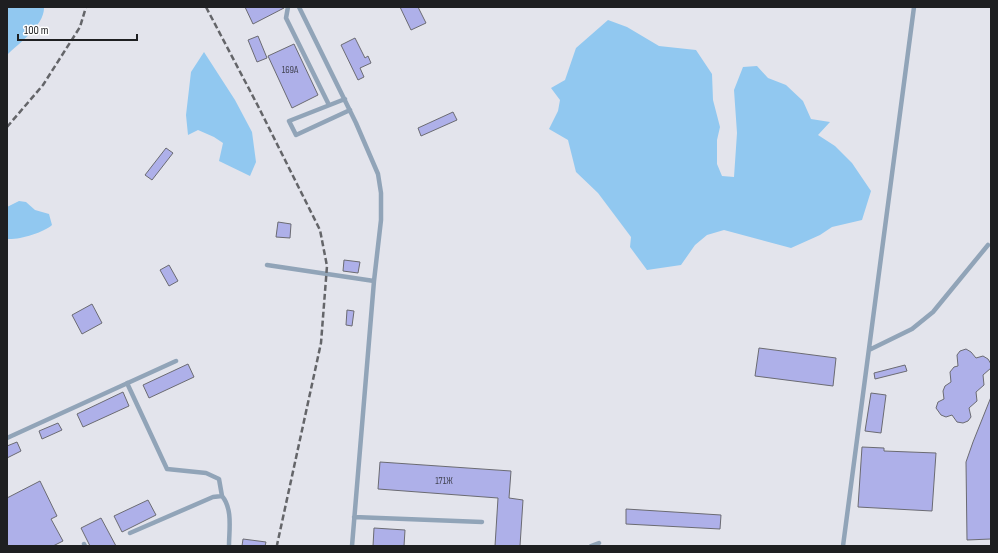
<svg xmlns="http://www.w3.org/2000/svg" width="998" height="553" font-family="'Sofia Sans Condensed',sans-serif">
<rect width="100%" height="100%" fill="#e3e4ec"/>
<!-- water -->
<path fill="#91c8f0" d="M 7,7 L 44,7 C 45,25 19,43 7,55 Z
M 608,20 L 627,27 L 659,46 L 696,50 L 712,74 L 713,100 L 720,127 L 717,140 L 717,164 L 722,176 L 734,177 L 737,133 L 734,90 L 743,67 L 757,66 L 768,78 L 786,85 L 803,101 L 811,119 L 830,122 L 818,135 L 835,146 L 852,163 L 871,191 L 862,220 L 832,227 L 820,235 L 791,248 L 724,230 L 707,235 L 695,245 L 681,265 L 647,270 L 630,247 L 631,237 L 598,193 L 576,172 L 568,140 L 549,129 L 558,111 L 560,100 L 551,88 L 565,80 L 576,48 Z
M 204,52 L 235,100 L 252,132 L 256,162 L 250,176 L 219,161 L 223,143 L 214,137 L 198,130 L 188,135 L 186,115 L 191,72 Z
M 19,201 L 26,202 L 35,210 L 49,214 L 52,225 C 43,233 19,240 7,239 L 7,207 Z"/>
<!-- building -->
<path fill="#aeb0e9" stroke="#6b6b72" d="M 245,7 L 284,7 L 284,8 L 253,24 Z
M 400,7 L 418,7 L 426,23 L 411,30 Z
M 258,36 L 267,58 L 257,62 L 248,40 Z
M 355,38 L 365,58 L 368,56 L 371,63 L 360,68 L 364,77 L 358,80 L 341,45 Z
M 294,44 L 318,95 L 292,108 L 268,56 Z
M 453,112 L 457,120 L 421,136 L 418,128 Z
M 166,148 L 173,153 L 152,180 L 145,175 Z
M 278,222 L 291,224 L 290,238 L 276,237 Z
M 344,260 L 360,262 L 358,273 L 343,271 Z
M 169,265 L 178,281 L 169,286 L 160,270 Z
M 92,304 L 102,323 L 82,334 L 72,315 Z
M 347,310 L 354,311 L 352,326 L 346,325 Z
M 759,348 L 836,358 L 833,386 L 755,376 Z
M 966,349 L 971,352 L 976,358 L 983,356 L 988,359 L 991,364 L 991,368 L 983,375 L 984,385 L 976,392 L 977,401 L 969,408 L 971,417 L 968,421 L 963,423 L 957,422 L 952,415 L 946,417 L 941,415 L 936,408 L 938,402 L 944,399 L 943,391 L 945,386 L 951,382 L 950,372 L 954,367 L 958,366 L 957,355 L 960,351 Z
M 188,364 L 194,377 L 149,398 L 143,385 Z
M 905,365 L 907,371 L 875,379 L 874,373 Z
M 123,392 L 129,406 L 83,427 L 77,414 Z
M 871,393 L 886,395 L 881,433 L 865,431 Z
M 991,397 L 991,539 L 967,540 L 966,462 L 973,442 Z
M 58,423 L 62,430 L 42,439 L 39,431 Z
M 17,442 L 21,451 L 7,458 L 7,446 Z
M 862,447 L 884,448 L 884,451 L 936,453 L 932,511 L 858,507 Z
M 380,462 L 511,471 L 509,498 L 523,500 L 520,546 L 495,546 L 498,498 L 378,489 Z
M 40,481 L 57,516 L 51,519 L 63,541 L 53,546 L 7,546 L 7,498 Z
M 148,500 L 156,515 L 122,532 L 114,516 Z
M 626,509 L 721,515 L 720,529 L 626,524 Z
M 101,518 L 116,546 L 90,546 L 81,528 Z
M 374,528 L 405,530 L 404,546 L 373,546 Z
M 243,539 L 266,542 L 265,546 L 242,546 Z"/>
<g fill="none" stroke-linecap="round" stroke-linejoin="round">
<!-- service -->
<path stroke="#91a4b8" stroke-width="4.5" d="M 288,7 L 286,18 L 329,105
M 299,7 L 356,123 L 378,174 L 381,193 L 381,220 L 374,281 L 352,546
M 345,99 L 289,121 L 296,135 L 350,110
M 267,265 L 374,281
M 869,350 L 912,329 L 933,312 L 988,245
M 127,383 L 167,469 L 206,473 L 219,479 L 222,496
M 7,438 L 176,361
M 354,517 L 482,522
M 130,533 L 213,497 L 222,496 C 233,509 229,530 229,546
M 84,544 L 85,546
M 591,546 L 599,543
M 843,546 L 914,7"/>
<!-- rail -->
<path stroke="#646569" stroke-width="2.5" stroke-dasharray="6 3" stroke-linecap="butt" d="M 206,7 L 258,106 L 320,230 L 327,266 L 321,343 L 277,545
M 7,127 L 43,85 L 80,27 L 86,7"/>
</g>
<g text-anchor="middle" stroke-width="3" stroke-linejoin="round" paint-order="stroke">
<!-- number labels -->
<g font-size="10" fill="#424353">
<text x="290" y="73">169А</text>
<text x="444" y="484">171Ж</text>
</g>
</g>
<!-- border -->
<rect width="998" height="553" fill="none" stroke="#1e1f21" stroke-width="16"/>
<!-- scale -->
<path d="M18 34v6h119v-6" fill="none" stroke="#1e1f21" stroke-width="2"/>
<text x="24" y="34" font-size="12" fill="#1e1f21" stroke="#ffffff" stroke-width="3" paint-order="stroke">100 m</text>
</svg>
